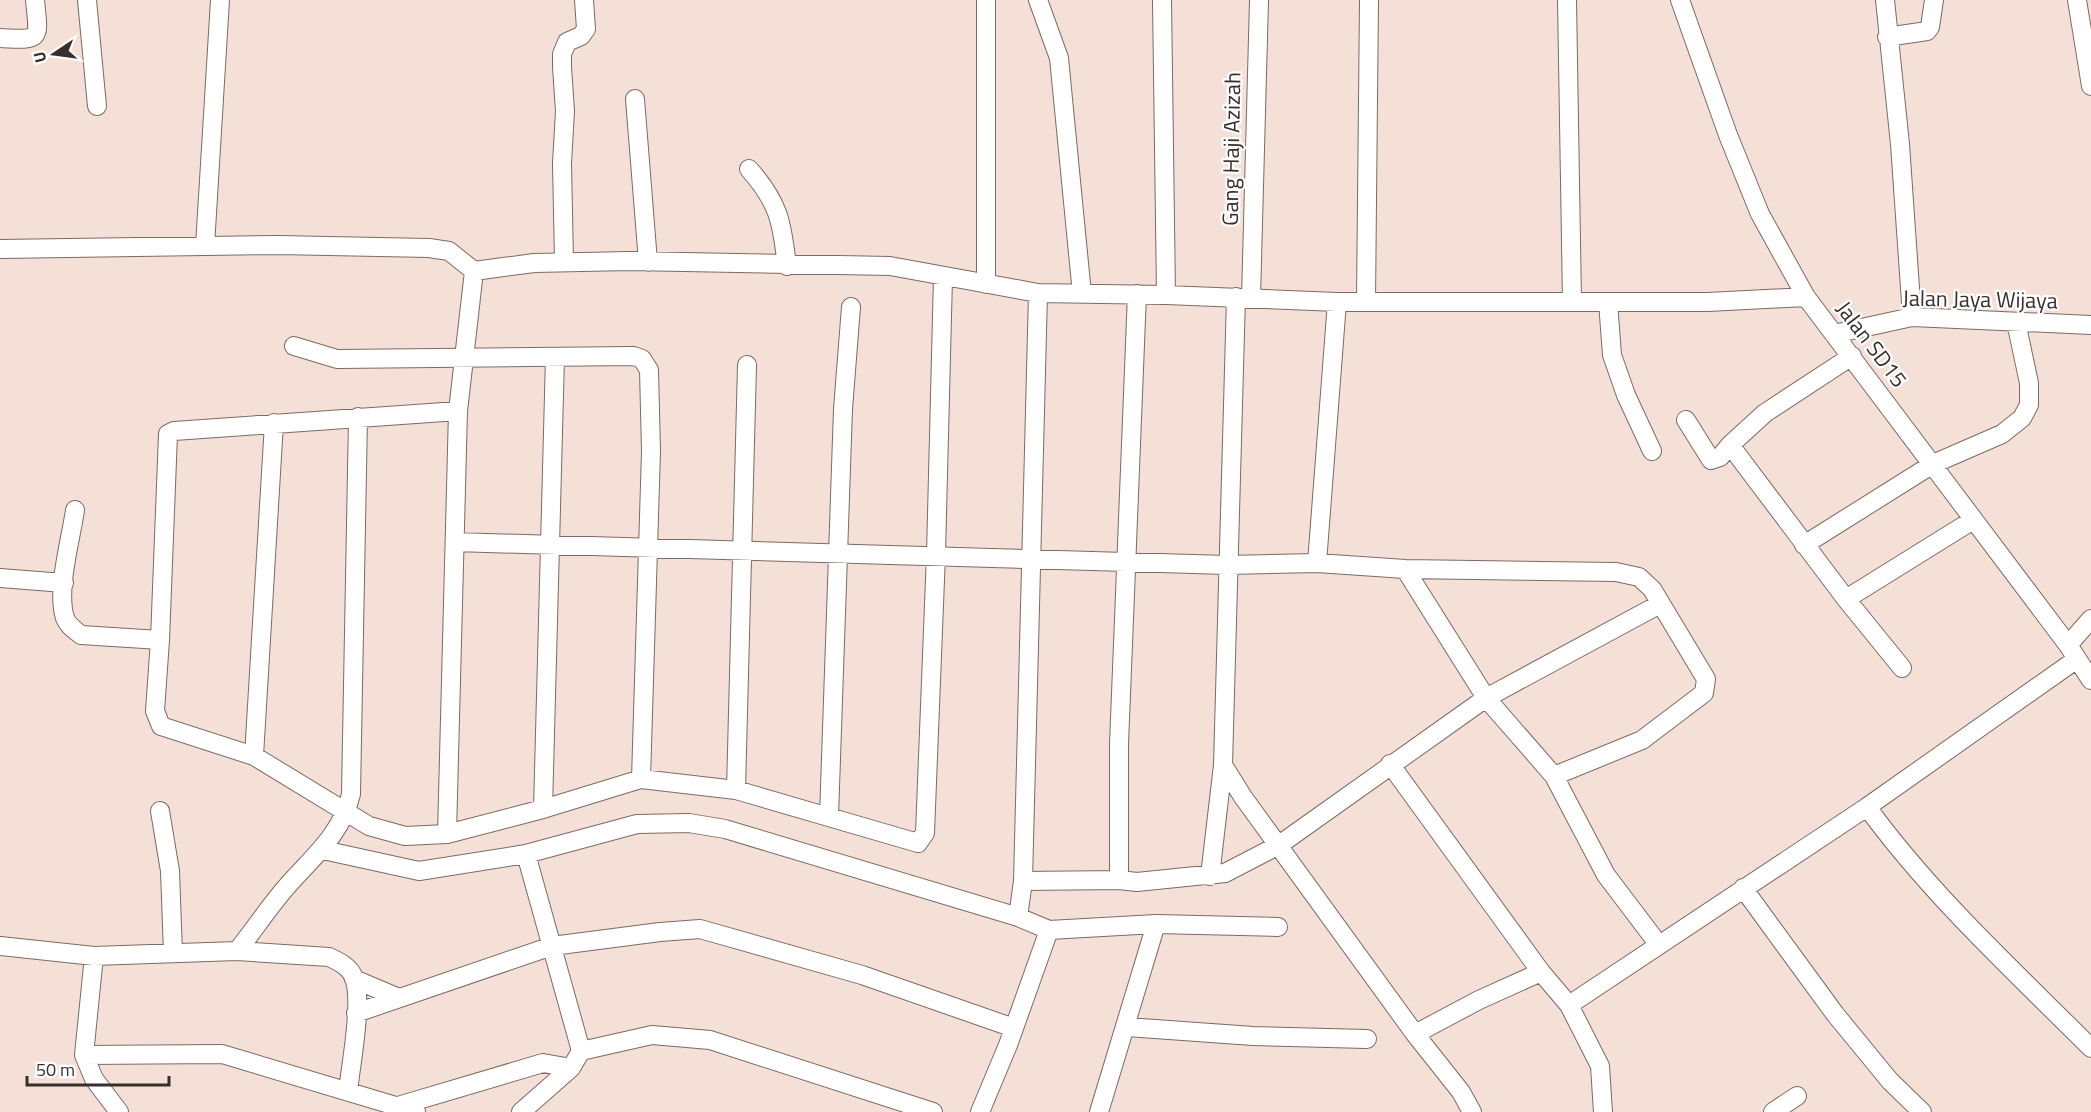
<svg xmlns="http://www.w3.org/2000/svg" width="2091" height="1112" font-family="'Titillium Web',sans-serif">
<rect width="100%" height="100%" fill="#f5e0d8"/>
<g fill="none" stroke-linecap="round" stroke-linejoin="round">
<defs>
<path id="minor" d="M 87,0 L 97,106
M 1038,0 L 1059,58 L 1082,294
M 1162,0 L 1166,295
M 1567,0 L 1572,302
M 1680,0 L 1728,135 L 1760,214 L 1806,297 L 2068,645 L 2091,680
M 1885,0 L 1900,144 L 1912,317
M 2077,0 L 2091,86
M 1887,37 L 1927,31 L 1930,27 L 1934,0
M 0,38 C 42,40 39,41 35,0
M 635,99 L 648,262
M 749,169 C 779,203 782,222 787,266
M 205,246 L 220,0
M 0,249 L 278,245 L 429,248 L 449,251 L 474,271 L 534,263 L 630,261 L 890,266 L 1038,293 L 1166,295 L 1337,302 L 1708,302 L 1806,297
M 564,262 L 562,163 L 565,111 L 562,67 L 562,54 L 567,42 L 581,36 L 586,29 L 584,0
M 986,284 L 986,0
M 1236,297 L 1223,765 L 1243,797 L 1415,1034 L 1461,1092 L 1472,1112
M 1251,298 L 1259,0
M 1366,302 L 1369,0
M 1608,302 L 1612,355 L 1626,395 L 1652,451
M 1834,334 L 1912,317 L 2091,325
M 294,346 L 337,359 L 634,356 L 642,359 L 649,370 L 651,451 L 641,779
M 1852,356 L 1765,413 L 1730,445 L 1846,599 L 1902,668
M 458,411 L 174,431 L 168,434 L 160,640 L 155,711 L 161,726 L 254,756 L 369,826 L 405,836 L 447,834 L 543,809 L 641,779 L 736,790 L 918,843 L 925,833 L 936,554 L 943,277
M 1686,420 L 1711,460 L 1720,457 L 1730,445
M 75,510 C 71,539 56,590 65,618 C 68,626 75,630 81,635 L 160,640
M 455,542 L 1227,565 L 1317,563 L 1405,569 L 1616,572 L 1639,577 L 1652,589 L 1706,679 L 1704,693 L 1642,740 L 1554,776 L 1486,698 L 1405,569
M 1804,545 L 1933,464 L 2002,434 L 2022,418 L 2029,405 L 2029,383 L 2016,322
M 1317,563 L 1337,302
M 0,578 L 64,583
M 1846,599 L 1973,520
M 2068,645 L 2091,619
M 254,756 L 274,423
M 1390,764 L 1541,972 L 1569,1005 L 1600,1066 L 1603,1112
M 1554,776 L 1606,875 L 1659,945
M 736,790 L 747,365
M 1867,807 C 1932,896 2013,970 2091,1048
M 543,809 L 555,357
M 160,811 L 170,871 L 173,953
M 829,817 L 843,409 L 851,307
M 447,834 L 458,411 L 474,271
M 323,850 L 419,871 L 526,854 L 581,1051 L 571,1068 L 521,1112
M 526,854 L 637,824 L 689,823 L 725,829 L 1018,917 L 1049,930 L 1156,924 L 1278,927
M 1210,876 L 1223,765
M 1119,880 L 1119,744 L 1137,294
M 1023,881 L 1119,880 L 1137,882 L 1225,873 L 1279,845 L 1486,698 L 1660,604
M 1743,888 L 1835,1014 L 1890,1081 L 1922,1112
M 1018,917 L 1023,881 L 1038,293
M 0,946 L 94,956 L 237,951 L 329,957 C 340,962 350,967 354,978 C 363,1001 351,1064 348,1091
M 237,951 C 255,929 270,905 289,884 C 315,855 342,833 351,794 L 358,417
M 94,956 L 84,1055 L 94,1079 L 119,1112
M 354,979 L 399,998
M 1569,1005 L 1867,807 L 2077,659
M 356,1013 L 552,946 L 660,932 L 700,929 L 862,975 L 1014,1028
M 1127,1027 L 1253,1036 L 1367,1039
M 1415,1034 L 1479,1000 L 1541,972
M 581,1051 L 652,1035 L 710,1040 L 933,1112
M 84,1055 L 222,1054 L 416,1112
M 398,1106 L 543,1063 L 571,1068
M 980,1112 L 1008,1045 L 1049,930
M 1099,1112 L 1156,924
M 1773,1112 L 1797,1096"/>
</defs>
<!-- minor casing -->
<use href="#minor" stroke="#7c6a63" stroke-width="20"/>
<!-- minor -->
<use href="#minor" stroke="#fff" stroke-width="18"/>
</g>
<g text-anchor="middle" stroke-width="4.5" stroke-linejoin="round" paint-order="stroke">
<!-- street labels -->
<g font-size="22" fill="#372f2c" stroke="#fff">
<text transform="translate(1231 149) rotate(-89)" y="8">Gang Haji Azizah</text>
<text transform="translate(1980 299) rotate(1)" y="8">Jalan Jaya Wijaya</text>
<text transform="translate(1872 344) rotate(53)" y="8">Jalan SD15</text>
</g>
</g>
<!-- north arrow -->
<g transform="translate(54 54) rotate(257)" stroke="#ffffff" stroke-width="4.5" paint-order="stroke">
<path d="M0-4.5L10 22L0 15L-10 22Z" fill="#372f2c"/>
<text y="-9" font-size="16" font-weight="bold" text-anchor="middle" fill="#372f2c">U</text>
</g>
<!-- scale -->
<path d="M27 1076v9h142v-9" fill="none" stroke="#372f2c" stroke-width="3"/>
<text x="36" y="1076" font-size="18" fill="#372f2c" stroke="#ffffff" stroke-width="4.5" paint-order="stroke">50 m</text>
</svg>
